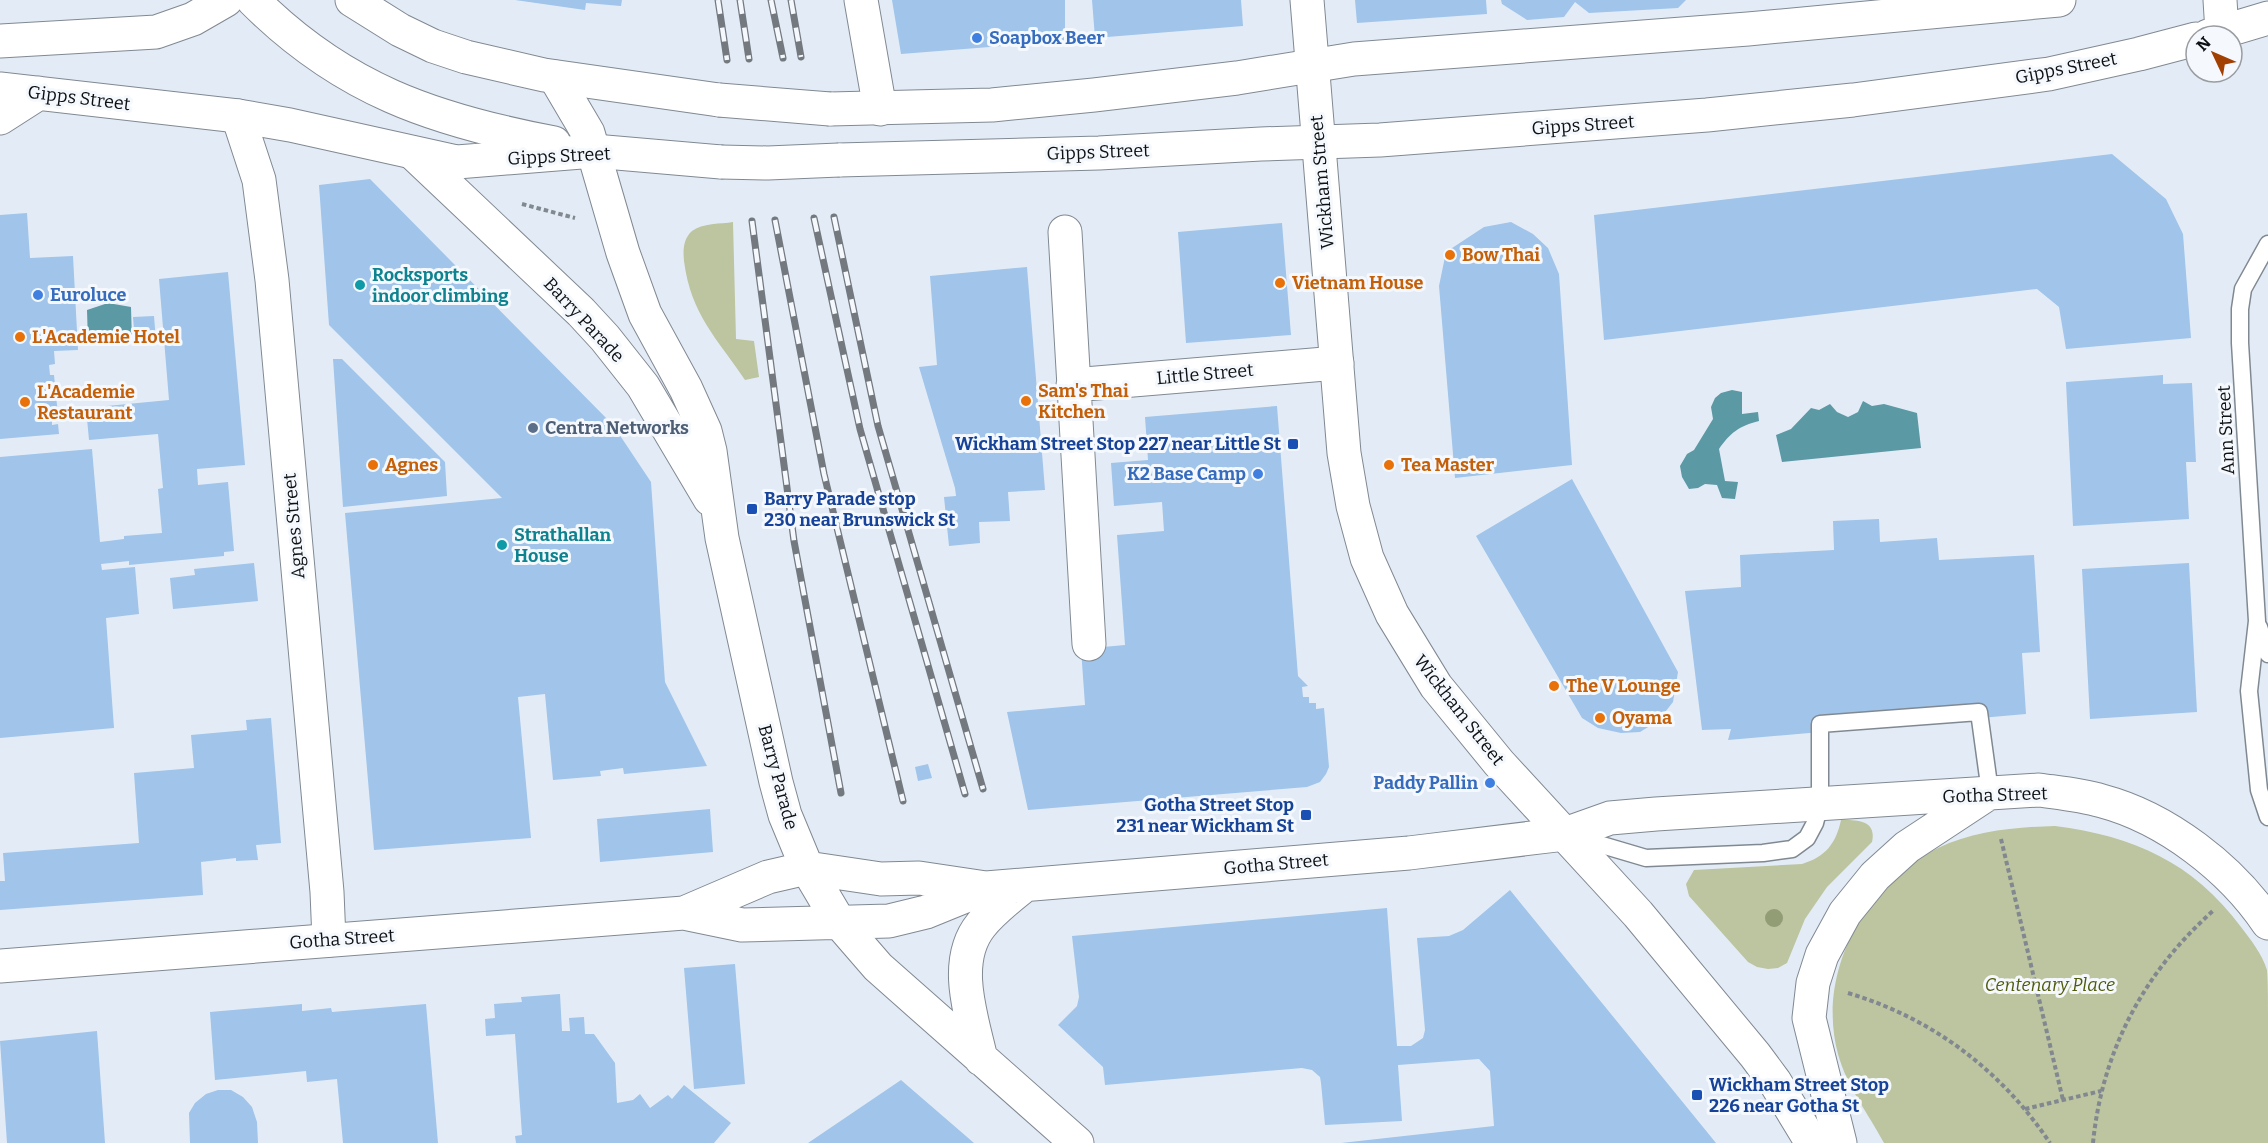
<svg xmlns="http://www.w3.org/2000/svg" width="2268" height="1143" font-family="Bitter,serif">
<rect width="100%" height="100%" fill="#e3ecf6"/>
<!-- green -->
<path fill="#bdc4a0" d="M 733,222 L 736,339 L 754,341 L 759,377 L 745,380 C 717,338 691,315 684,261 C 683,251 683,239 692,231 C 702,223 721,224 733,222 Z
M 1841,820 C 1857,820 1877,820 1872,842 L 1827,887 L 1805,919 L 1787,963 L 1778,968 L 1768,969 L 1757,967 L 1748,962 L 1689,896 L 1686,884 L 1694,870 L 1802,864 C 1825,857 1836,844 1841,820 Z
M 2055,826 C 2133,836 2193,862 2241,927 C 2251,940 2262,954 2267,970 C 2268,982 2268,1002 2268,1015 C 2268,1058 2268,1100 2268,1143 L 1884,1143 C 1868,1113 1847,1087 1838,1054 C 1816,973 1865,884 1938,848 C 1974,831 2016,827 2055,826 Z"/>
<!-- water -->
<path fill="#5b99a4" d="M 108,303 L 131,307 L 132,341 L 88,343 L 87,310 Z
M 1732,390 L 1742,392 L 1742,414 L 1758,412 L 1759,421 C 1739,426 1730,433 1719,449 L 1725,481 L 1738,482 L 1735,499 L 1722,498 L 1717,485 L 1705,484 L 1698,488 L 1689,489 L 1682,477 L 1680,466 L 1687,454 L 1694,450 L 1713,419 L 1711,407 L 1715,398 L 1721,393 Z
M 1863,401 L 1872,406 L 1884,404 L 1917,413 L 1921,448 L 1782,462 L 1776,435 L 1791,429 L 1811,408 L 1819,410 L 1830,404 L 1837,412 L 1848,417 L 1858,412 Z"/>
<!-- building -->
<path fill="#a0c4ea" d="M 515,0 L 622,0 L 621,6 L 586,3 L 585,10 Z
M 892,0 L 1065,0 L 1065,41 L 901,54 Z
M 1092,0 L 1241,0 L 1243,26 L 1095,38 Z
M 1355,0 L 1486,0 L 1487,14 L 1357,23 Z
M 1501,0 L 1686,0 L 1678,8 L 1589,13 L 1575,2 L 1564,17 L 1527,20 L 1502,4 Z
M 2112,154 L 2166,199 L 2183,234 L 2191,338 L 2066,349 L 2059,307 L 2037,289 L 1604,340 L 1594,215 Z
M 370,179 L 613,425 L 651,482 L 665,682 L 707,766 L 624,774 L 623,768 L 600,771 L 601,776 L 553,780 L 545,694 L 518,697 L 531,838 L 374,850 L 345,513 L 502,498 L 329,325 L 319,185 Z
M 27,213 L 30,258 L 73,256 L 78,350 L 54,351 L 55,364 L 49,365 L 50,375 L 54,375 L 55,385 L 50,385 L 51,397 L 56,396 L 58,414 L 52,415 L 52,425 L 58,424 L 59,434 L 0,439 L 0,215 Z
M 1511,222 L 1533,234 L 1548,248 L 1559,274 L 1572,465 L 1455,478 L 1439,286 L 1446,252 L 1484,227 Z
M 1282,223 L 1291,335 L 1186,343 L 1178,232 Z
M 1027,267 L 1045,490 L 1008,492 L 1010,521 L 979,522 L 980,543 L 949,546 L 944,497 L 956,496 L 955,488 L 919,367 L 937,365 L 930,276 Z
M 228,272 L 245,465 L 197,469 L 198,485 L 228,482 L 234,551 L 224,552 L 224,556 L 129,565 L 129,561 L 101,564 L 102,570 L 135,567 L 139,614 L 106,618 L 114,728 L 0,738 L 0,457 L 92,449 L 100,542 L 124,539 L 124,536 L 162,533 L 158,489 L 163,488 L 158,434 L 89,440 L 86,408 L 169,400 L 159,279 Z
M 154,316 L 156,341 L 135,343 L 133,317 Z
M 333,359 L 342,359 L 445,462 L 447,496 L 343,507 Z
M 2163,375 L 2163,384 L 2192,383 L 2196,462 L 2186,462 L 2189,519 L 2073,526 L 2066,382 Z
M 1277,406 L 1298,676 L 1308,686 L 1302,687 L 1303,697 L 1309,697 L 1309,703 L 1316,703 L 1316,709 L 1324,708 L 1329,767 L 1326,774 L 1320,782 L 1307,787 L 1028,810 L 1007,712 L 1085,705 L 1081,649 L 1125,645 L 1117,535 L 1164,531 L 1162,502 L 1114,506 L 1111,463 L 1148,460 L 1145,417 Z
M 1572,479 L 1678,672 L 1673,702 L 1658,721 L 1640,732 L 1621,733 L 1598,728 L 1582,718 L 1476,536 Z
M 1879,519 L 1880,542 L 1937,538 L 1939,560 L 2034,555 L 2040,652 L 2022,653 L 2026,714 L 1728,740 L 1731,729 L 1702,730 L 1685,591 L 1741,587 L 1740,555 L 1834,550 L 1833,521 Z
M 254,563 L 258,601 L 173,609 L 170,578 L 195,575 L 194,569 Z
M 2189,563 L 2197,712 L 2090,719 L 2082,569 Z
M 271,718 L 281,843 L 256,845 L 258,860 L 236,861 L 236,858 L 201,862 L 203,895 L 0,910 L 0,881 L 5,881 L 3,853 L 139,843 L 134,773 L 194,768 L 191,735 L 247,730 L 246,720 Z
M 928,764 L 932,778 L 918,781 L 915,767 Z
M 710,809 L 713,852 L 600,862 L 597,819 Z
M 1510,890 L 1716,1143 L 1341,1143 L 1494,1126 L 1490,1071 L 1479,1059 L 1398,1065 L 1402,1121 L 1325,1125 L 1321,1083 L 1320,1077 L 1312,1070 L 1302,1068 L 1105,1085 L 1103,1067 L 1058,1025 L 1077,1006 L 1079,997 L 1072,936 L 1387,908 L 1397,1046 L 1411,1046 L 1423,1038 L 1425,1030 L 1417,938 L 1449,936 L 1463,930 Z
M 735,964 L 745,1084 L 694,1089 L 684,968 Z
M 560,994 L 562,1031 L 570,1031 L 569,1018 L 584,1017 L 585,1034 L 594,1034 L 615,1063 L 617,1103 L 633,1100 L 640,1094 L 650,1108 L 668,1095 L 672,1099 L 684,1085 L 731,1123 L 714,1143 L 516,1143 L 515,1136 L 522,1135 L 515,1034 L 486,1036 L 485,1019 L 495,1018 L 494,1004 L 522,1002 L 521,997 Z
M 302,1004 L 302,1011 L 331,1008 L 332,1012 L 426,1004 L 438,1143 L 343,1143 L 337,1079 L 307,1082 L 306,1071 L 215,1080 L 210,1012 Z
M 97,1031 L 105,1143 L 7,1143 L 0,1041 Z
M 901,1080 L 974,1143 L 808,1143 Z
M 218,1090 L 231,1090 L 243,1097 L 252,1107 L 257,1122 L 258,1143 L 190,1143 L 189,1113 L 195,1103 L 206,1094 Z"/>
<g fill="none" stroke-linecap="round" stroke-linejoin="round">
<defs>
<path id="service" d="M 2268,244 L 2243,289 L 2240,309 L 2240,343 L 2257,621 L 2249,691 L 2259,790 L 2268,817
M 2259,627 L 2268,654
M 1575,837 L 1646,858 L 1763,853 L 1792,849 L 1807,838 L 1815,823 L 1820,804 L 1820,724 L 1979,712 L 1990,792"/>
<path id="minor" d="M 861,0 L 880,109
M 0,41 L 156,32 L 193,19 L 226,0
M 238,116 L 259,180 L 272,280 L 327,892 L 329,940
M 1065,232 L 1089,644
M 1073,385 L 1337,363"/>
<path id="tertiary" d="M 555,77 L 588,133 L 623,253 L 645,314 L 686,389 L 705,431 L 710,451 L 722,538 L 776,782 L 785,815 L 807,868 L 839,922 L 878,967 L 1077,1143
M 413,153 L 581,312 L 605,338 L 643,386 L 710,499
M 684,913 L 768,877 L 807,868 L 881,879 L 919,878 L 986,888 L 1409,853 L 1565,834 L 1610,818 L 1656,814 L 2039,790 C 2060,793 2081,795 2102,801 C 2166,818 2231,868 2268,923
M 0,966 L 684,913 L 742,925 L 889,921 L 926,912 L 985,888
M 981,1059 C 972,1018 951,962 981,925 C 993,910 1010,897 1025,885
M 1840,1143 L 1809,1018 L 1813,983 L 1822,955 L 1845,913 L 1875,876 L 1907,847 L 1986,795"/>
<path id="primary" d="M 1307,0 L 1344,453 L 1353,506 L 1367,558 L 1392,614 L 1436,686 L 1499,763 L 1638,914 L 1755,1055 L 1775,1082 L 1812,1143"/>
<path id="trunk" d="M 253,0 C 342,89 433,120 554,143
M 352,0 L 400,30 L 433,46 L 466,57 L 544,75 L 719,100
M 2220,0 L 2222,32
M 2208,36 L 2268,18
M 0,89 L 238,116 L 290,125 L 457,162 L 594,151 L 721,162
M 830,109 L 992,105 L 1094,95 L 1237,78 L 1354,59 L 1748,29 L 2059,0
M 0,118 L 39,93
M 839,160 L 1099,153 L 1261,144 L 1380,140 L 1707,115 L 1853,100 L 2049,74 L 2139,54 L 2196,39"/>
</defs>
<!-- service casing -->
<use href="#service" stroke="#808992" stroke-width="19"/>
<!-- minor casing -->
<use href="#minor" stroke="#808992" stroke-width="35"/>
<!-- tertiary casing -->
<use href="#tertiary" stroke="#808992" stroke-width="35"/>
<!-- primary casing -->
<use href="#primary" stroke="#808992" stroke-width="35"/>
<!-- trunk casing -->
<use href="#trunk" stroke="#808992" stroke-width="35"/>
<!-- path -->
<path stroke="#82888f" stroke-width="4" stroke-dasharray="4.5 3" stroke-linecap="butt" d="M 522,204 L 575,218
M 2001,839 L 2063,1100
M 1848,993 C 1932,1018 2001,1070 2050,1143
M 2025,1109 L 2101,1091
M 2093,1143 C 2102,1051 2144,972 2214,910"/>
<!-- service -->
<use href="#service" stroke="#fff" stroke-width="16"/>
<!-- minor -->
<use href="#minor" stroke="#fff" stroke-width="33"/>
<!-- tertiary -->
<use href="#tertiary" stroke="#fff" stroke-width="33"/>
<!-- primary -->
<use href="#primary" stroke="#fff" stroke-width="33"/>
<!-- trunk -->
<use href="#trunk" stroke="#fff" stroke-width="33"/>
<defs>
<path id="rail" d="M 718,0 L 727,60
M 740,0 L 749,59
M 771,0 L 783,58
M 791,0 L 801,57
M 834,217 L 878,426 L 983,789
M 814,218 L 860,429 L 965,794
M 775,220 L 824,474 L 903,801
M 752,221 L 794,541 L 841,793"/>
</defs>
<!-- rail casing -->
<use href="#rail" stroke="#73797f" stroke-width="7"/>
<!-- rail -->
<use href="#rail" stroke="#f5f9fd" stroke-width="4.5" stroke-dasharray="14" stroke-linecap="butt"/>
<defs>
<path id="trunk-bridge" d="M 719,100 L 830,109
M 721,162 L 768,163 L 839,160"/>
</defs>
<!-- trunk-bridge casing -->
<use href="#trunk-bridge" stroke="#808992" stroke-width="35" stroke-linecap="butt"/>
<!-- trunk-bridge -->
<use href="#trunk-bridge" stroke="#fff" stroke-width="33"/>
</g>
<!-- trees -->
<circle fill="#929c75" cx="1774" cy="918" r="9"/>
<!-- markers -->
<g fill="#3f7fe0" stroke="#f5f9fd" stroke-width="2">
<circle cx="977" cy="38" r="6"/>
<circle cx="38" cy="295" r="6"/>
<circle cx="1258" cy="474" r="6"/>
<circle cx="1490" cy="783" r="6"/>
</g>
<g fill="#e8710a" stroke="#f5f9fd" stroke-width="2">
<circle cx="1450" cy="255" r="6"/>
<circle cx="1280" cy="283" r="6"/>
<circle cx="20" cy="337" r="6"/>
<circle cx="1026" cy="401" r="6"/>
<circle cx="25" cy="402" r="6"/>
<circle cx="373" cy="465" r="6"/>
<circle cx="1389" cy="465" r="6"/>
<circle cx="1554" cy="686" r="6"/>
<circle cx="1600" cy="718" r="6"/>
</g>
<g fill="#0f9aa8" stroke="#f5f9fd" stroke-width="2">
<circle cx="360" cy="285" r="6"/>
<circle cx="502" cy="545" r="6"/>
</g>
<circle fill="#5c6f8a" stroke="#f5f9fd" stroke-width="2" cx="533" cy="428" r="6"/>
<g fill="#1a4fb4" stroke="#f5f9fd" stroke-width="2">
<rect x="1287" y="438" width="12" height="12" rx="3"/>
<rect x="746" y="503" width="12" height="12" rx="3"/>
<rect x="1300" y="809" width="12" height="12" rx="3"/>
<rect x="1691" y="1089" width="12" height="12" rx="3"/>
</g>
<g text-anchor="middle" stroke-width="6" stroke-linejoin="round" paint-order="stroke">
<!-- shop labels -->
<g font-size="18" font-weight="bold" fill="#366cbe" stroke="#f5f9fd" text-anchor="start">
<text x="989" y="44">Soapbox Beer</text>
<text x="50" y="301">Euroluce</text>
<text x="1246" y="480" text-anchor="end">K2 Base Camp</text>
<text x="1478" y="789" text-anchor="end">Paddy Pallin</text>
</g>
<!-- street labels -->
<g font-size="18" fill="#0e1114" stroke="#f5f9fd">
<text transform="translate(2066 68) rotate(-11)" y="6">Gipps Street</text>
<text transform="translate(79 98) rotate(7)" y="6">Gipps Street</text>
<text transform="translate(1583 125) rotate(-4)" y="6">Gipps Street</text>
<text transform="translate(1098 152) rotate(-2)" y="6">Gipps Street</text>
<text transform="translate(559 156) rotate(-3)" y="6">Gipps Street</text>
<text transform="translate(1322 182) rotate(-95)" y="6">Wickham Street</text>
<text transform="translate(584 320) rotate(47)" y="6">Barry Parade</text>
<text transform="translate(1205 374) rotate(-5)" y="6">Little Street</text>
<text transform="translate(2226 430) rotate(-93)" y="6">Ann Street</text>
<text transform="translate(294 526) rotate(-95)" y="6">Agnes Street</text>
<text transform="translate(1459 710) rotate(52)" y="6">Wickham Street</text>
<text transform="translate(778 777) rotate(75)" y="6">Barry Parade</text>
<text transform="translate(1995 795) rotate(-2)" y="6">Gotha Street</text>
<text transform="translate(1276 864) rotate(-5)" y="6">Gotha Street</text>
<text transform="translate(342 939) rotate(-4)" y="6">Gotha Street</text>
</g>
<!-- food labels -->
<g font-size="18" font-weight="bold" fill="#c56008" stroke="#f5f9fd" text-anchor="start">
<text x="1462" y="261">Bow Thai</text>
<text x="1292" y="289">Vietnam House</text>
<text x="32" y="343">L'Academie Hotel</text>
<text x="1038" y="397">Sam's Thai<tspan x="1038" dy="21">Kitchen</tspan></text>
<text x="37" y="398">L'Academie<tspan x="37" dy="21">Restaurant</tspan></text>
<text x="385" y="471">Agnes</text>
<text x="1401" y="471">Tea Master</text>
<text x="1566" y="692">The V Lounge</text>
<text x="1612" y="724">Oyama</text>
</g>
<!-- culture labels -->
<g font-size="18" font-weight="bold" fill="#0d838f" stroke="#f5f9fd" text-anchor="start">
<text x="372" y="281">Rocksports<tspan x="372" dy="21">indoor climbing</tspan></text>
<text x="514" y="541">Strathallan<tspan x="514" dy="21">House</tspan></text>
</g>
<!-- service labels -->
<g font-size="18" font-weight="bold" fill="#4e5e75" stroke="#f5f9fd" text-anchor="start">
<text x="545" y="434">Centra Networks</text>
</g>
<!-- transit labels -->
<g font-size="18" font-weight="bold" fill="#164399" stroke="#f5f9fd" text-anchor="end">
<text x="1281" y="450">Wickham Street Stop 227 near Little St</text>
<text x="764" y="505" text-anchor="start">Barry Parade stop<tspan x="764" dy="21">230 near Brunswick St</tspan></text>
<text x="1294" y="811">Gotha Street Stop<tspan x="1294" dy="21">231 near Wickham St</tspan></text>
<text x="1709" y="1091" text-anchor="start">Wickham Street Stop<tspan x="1709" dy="21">226 near Gotha St</tspan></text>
</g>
<!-- park labels -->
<g font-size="18" font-style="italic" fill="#505a0c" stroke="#f5f9fd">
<text x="2050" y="991">Centenary Place</text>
</g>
</g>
<!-- north arrow -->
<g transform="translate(2214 54) rotate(314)"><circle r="28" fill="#f5f9fd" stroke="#999ca0" stroke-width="1.5"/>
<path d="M0-4.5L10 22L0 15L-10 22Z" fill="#a23f03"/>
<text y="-9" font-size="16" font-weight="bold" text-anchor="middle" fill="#0e1114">N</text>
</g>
</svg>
